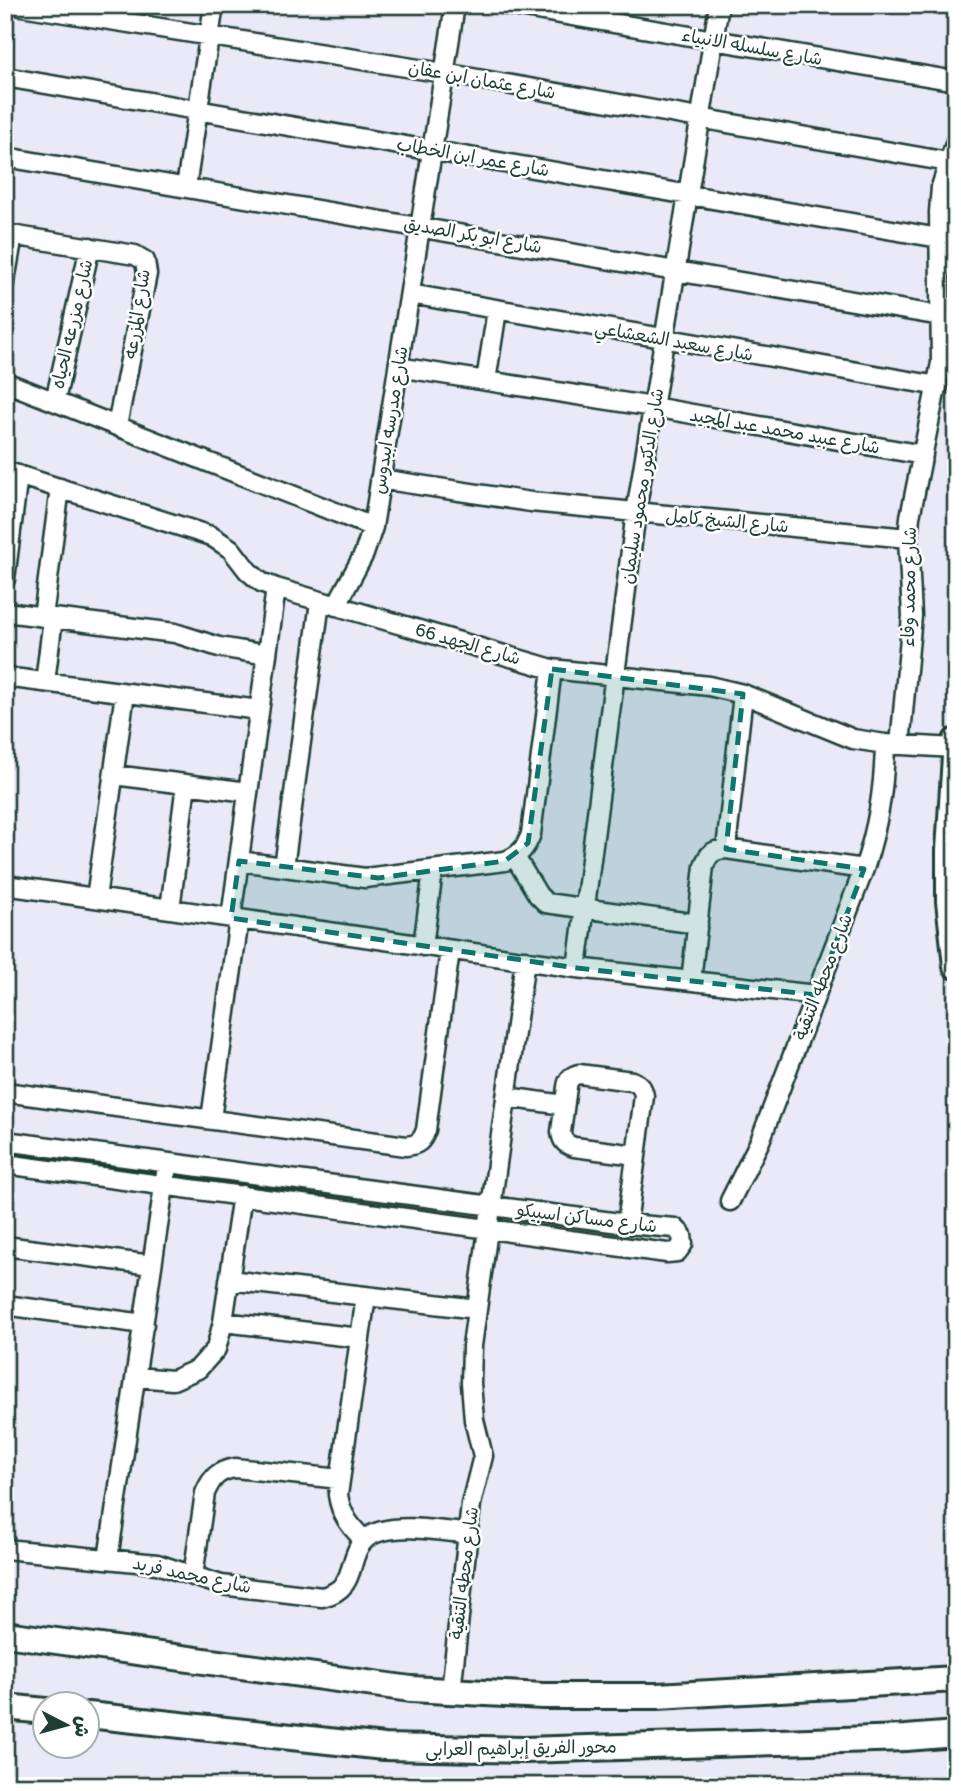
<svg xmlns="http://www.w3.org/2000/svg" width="961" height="1791" font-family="Pangolin,'Playpen Sans Arabic',sans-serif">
<rect width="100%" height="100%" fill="#eae9f8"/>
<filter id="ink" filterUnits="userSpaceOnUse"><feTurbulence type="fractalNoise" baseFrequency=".0143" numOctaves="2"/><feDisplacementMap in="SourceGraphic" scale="14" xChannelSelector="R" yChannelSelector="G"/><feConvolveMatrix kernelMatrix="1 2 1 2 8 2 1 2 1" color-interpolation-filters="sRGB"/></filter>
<g filter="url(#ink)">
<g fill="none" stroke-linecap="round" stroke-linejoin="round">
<defs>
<path id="street" d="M 15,5 L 444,73 L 948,162
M 507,5 L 956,81
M 5,77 L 939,238
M 5,157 L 941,316
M 186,187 L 214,5
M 5,234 L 135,255 L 145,261 L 147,274 L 117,426
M 5,281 L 13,235
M 410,294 L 938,386
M 398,367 L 653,407 L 923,455
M 486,381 L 497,310
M 5,382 L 373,527
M 55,401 L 90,247
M 5,471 L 211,536 L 231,549 L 248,571 L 261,582 L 276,588 L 552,669 L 709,686 L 743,694 L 853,739 L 885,744 L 955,748
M 380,479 L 531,502 L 908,538
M 5,579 L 18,475
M 336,606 L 364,554 L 373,527 L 455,5
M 5,612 L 175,633 L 219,647 L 267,655
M 43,617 L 60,488
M 5,677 L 259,710
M 45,682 L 53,618
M 900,745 L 912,616 L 908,538 L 910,517 L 941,363 L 939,212 L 941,187 L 956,141
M 114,775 L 248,792
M 726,849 L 743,694
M 515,857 L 538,895 L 546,903 L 698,924
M 239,861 L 365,878 L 505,861 C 519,856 526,848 531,834 L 552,669
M 284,867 L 320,602
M 5,885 L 577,968 L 816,995
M 96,898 L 125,693
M 170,909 L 186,784
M 231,918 L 276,588
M 423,946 L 433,871
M 577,968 L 636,512 L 719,5
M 691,981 L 704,866 C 708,854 713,850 726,849 L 864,869
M 5,1092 L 406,1146 C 418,1145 422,1141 426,1130 L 450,950
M 506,1097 L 564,1105
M 211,1119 L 239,919
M 5,1141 L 627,1224 L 675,1228 L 682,1235 L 683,1244 L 677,1252 L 667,1253 L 5,1164
M 730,1201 L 760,1141 L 864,869 C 878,826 884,790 885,744
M 627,1224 L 644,1096 C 643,1088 640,1084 632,1081 L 579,1074 C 571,1076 568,1079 567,1087 L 561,1132 C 562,1141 565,1144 574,1147 L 636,1155
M 5,1246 L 152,1265
M 229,1280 L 477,1309
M 5,1305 L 144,1324
M 223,1322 L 360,1338
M 136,1377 L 173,1380 L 198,1369 L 216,1349 L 223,1322 L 242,1195
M 364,1540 C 350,1526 341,1515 338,1495 L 366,1296
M 5,1549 L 157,1564 L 221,1585 L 322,1597 C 367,1587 338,1542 382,1531 C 408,1524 441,1532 468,1533
M 108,1559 L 166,1173
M 193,1576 L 205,1493 C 212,1477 218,1471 235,1468 L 340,1479
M 451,1692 L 471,1504 L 483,1456 L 474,1420 L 471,1383 L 472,1346 L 525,960"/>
<path id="secondary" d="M 956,741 L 949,850 L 949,901 L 956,966
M 5,1634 L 411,1689 L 543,1696 L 657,1696 L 956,1679
M 5,1707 L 46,1711
M 88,1715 L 384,1747 L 524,1750 L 906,1738 L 956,1734"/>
</defs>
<!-- street casing -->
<use href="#street" stroke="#1f3d34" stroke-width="23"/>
<!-- secondary casing -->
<use href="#secondary" stroke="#1f3d34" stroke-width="30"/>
<!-- street -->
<use href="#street" stroke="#fff" stroke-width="18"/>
<!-- secondary -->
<use href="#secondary" stroke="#fff" stroke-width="24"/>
</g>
</g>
<!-- marked area -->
<path fill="#0f766e" fill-opacity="0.2" stroke="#0f766e" stroke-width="5" stroke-dasharray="14 9" stroke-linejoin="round" d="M 552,669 L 743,694 L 726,849 L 864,869 L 816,995 L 577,968 L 231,918 L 239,861 L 378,878 L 505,861 L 528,843 Z"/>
<g text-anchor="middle" stroke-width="5" stroke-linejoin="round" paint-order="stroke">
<!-- street labels -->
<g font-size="18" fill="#1f3d34" stroke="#fff">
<text transform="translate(752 47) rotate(10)" y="6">شارع سلسله الانبياء</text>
<text transform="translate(482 80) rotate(10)" y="6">شارع عثمان ابن عفان</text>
<text transform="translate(473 157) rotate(10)" y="6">شارع عمر ابن الخطاب</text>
<text transform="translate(473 235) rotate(10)" y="6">شارع ابو بكر الصديق</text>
<text transform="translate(137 314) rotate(-81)" y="6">شارع المزرعه</text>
<text transform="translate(72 324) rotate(-77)" y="6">شارع مزرعه الحياه</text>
<text transform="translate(674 341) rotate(10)" y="6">شارع سعيد الشعشاعي</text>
<text transform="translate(390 420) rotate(-81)" y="6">شارع مدرسه ابيدوس</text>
<text transform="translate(785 431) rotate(10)" y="6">شارع عبيد محمد عبد المجيد</text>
<text transform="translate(642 486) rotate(-81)" y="6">شارع الدكتور محمود سليمان</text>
<text transform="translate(727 521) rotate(5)" y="6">شارع الشيخ كامل</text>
<text transform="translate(909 587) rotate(-89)" y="6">شارع محمد وفاء</text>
<text transform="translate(468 644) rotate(16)" y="6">شارع الجهد 66</text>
<text transform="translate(823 977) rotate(-69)" y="6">شارع محطه التنقية</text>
<text transform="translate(587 1218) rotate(7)" y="6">شارع مساكن اسبيكو</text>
<text transform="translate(464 1573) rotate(-83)" y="6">شارع محطه التنقية</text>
<text transform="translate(192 1575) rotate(12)" y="6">شارع محمد فريد</text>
<text transform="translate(521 1748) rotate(-1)" y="6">محور الفريق إبراهيم العرابى</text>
</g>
</g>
<!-- margin -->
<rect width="961" height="1791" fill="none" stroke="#fff" stroke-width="28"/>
<rect x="14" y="14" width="933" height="1763" fill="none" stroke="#1f3d34" stroke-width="2.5" filter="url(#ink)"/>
<!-- north arrow -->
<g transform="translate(66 1725) rotate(96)"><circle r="33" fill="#ffffff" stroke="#a5b1ae" stroke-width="2"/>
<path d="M0-5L12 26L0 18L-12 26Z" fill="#1f3d34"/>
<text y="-10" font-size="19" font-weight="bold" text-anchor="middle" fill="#1f3d34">ش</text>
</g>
</svg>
